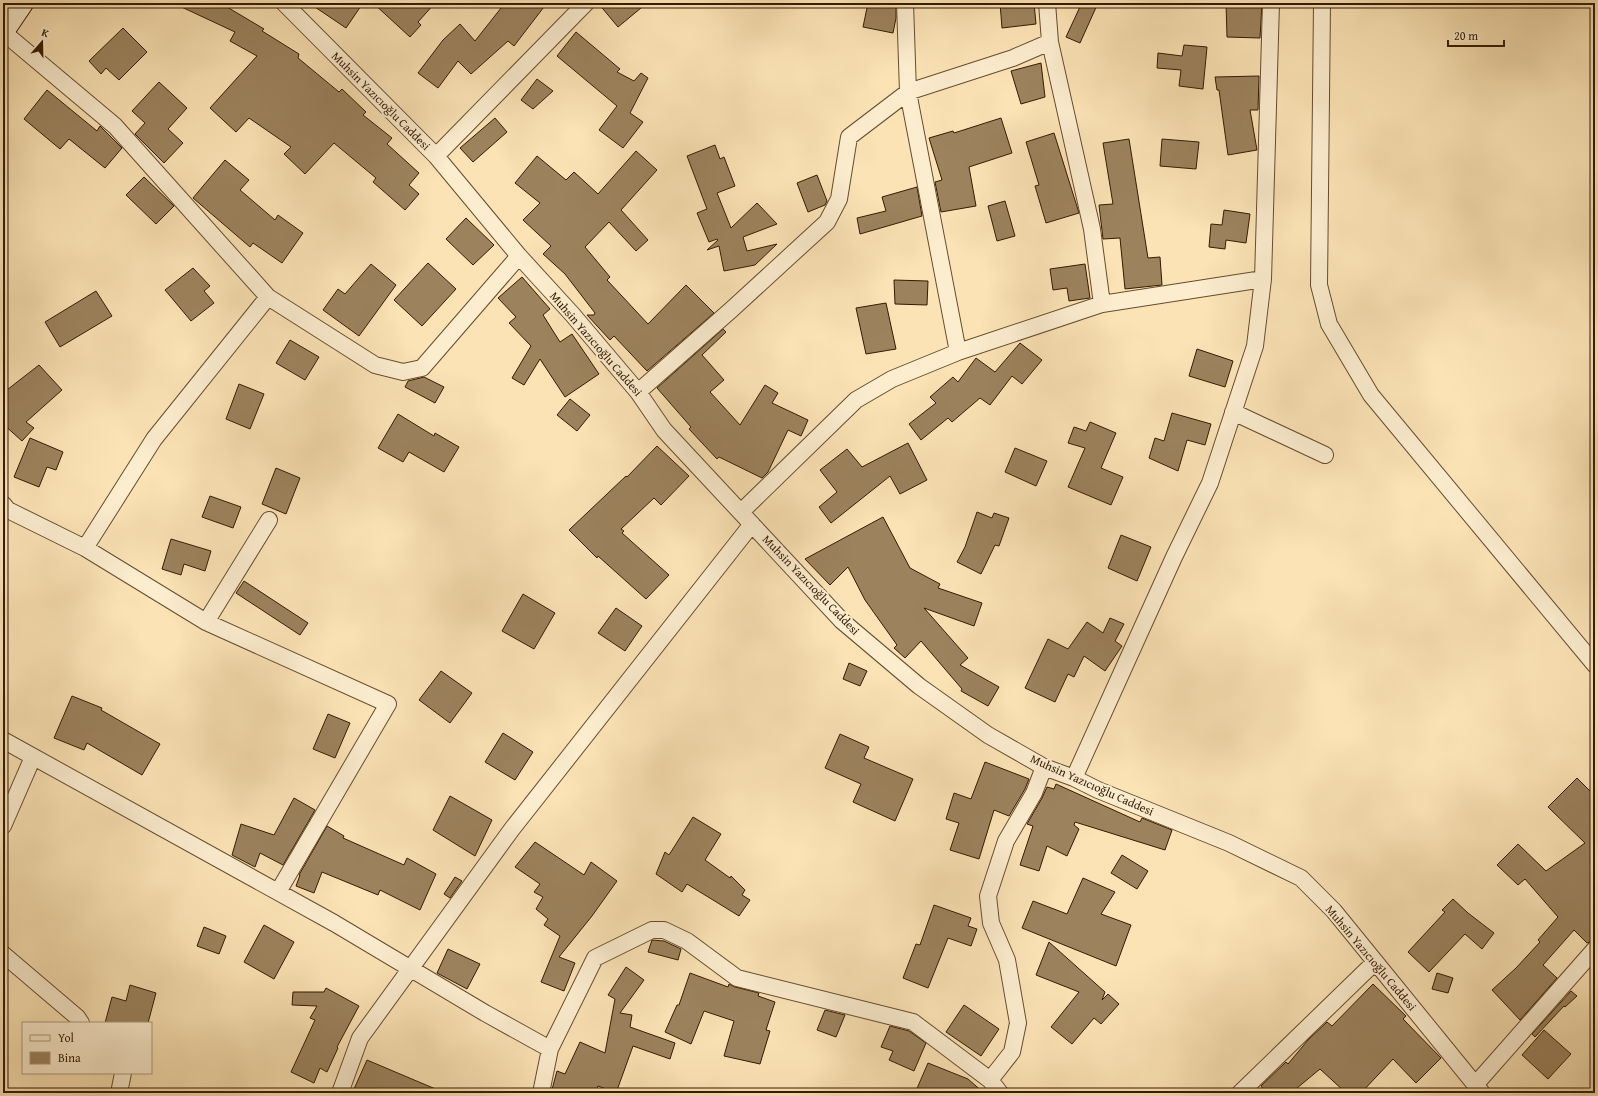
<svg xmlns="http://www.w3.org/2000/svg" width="1598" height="1096" font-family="'Gentium Book Plus',serif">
<rect width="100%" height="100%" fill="#fbe3b5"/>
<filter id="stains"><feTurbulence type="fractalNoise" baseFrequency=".005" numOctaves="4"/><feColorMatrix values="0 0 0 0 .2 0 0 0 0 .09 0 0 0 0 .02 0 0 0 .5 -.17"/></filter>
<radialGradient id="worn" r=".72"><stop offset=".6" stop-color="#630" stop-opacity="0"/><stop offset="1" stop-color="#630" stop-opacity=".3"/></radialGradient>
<!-- building -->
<path fill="#9c835e" stroke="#351b00" d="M 173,3 L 229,3 L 227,7 L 264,29 L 262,31 L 299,54 L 298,58 L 339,92 L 342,89 L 366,112 L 363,115 L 392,138 L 387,144 L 419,173 L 409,185 L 419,194 L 405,210 L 373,182 L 376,178 L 334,143 L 305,174 L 284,154 L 291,147 L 249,118 L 236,132 L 210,108 L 257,56 L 230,41 L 235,32 Z
M 309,3 L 363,3 L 346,28 Z
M 373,3 L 435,3 L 418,22 L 421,25 L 410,37 Z
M 505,3 L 547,3 L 514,46 L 508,41 L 471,74 L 458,61 L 438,88 L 418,73 L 443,40 L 460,24 L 475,41 Z
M 598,3 L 647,3 L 618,27 Z
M 868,3 L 896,7 L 896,18 L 893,33 L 863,27 Z
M 1000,3 L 1034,3 L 1036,24 L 1002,28 Z
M 1079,3 L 1098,3 L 1080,43 L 1066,37 L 1079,9 Z
M 1226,3 L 1262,3 L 1260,38 L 1227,37 Z
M 123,28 L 147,52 L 119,80 L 106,68 L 101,74 L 89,61 Z
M 576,32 L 620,69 L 617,72 L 634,81 L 641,73 L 648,78 L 630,113 L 643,122 L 623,148 L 599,130 L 617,106 L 557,56 Z
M 1184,45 L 1207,47 L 1203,89 L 1179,86 L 1181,70 L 1157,68 L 1158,53 L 1182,56 Z
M 1041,63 L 1045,97 L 1021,104 L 1011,71 Z
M 1259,76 L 1258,110 L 1250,110 L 1257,150 L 1228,155 L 1219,90 L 1217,90 L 1215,77 Z
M 537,79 L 553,91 L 533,109 L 521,100 Z
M 159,82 L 187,108 L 168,129 L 183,143 L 164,163 L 135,134 L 145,123 L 132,111 Z
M 47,90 L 97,131 L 100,126 L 122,148 L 105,168 L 69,139 L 60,149 L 24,119 Z
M 495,118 L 507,132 L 473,162 L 460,148 Z
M 1001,118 L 1012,153 L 969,167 L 976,206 L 941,212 L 935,182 L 942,180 L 929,138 L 953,131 L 954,133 Z
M 1054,133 L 1079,213 L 1046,223 L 1035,186 L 1039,185 L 1026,142 Z
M 1129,139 L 1148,258 L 1160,257 L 1162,285 L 1125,289 L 1120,238 L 1103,239 L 1099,205 L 1113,204 L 1103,143 Z
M 1162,139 L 1199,142 L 1196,169 L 1160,166 Z
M 715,145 L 720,159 L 724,157 L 735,186 L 717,193 L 731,228 L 757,203 L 777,224 L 743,237 L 747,251 L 777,244 L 755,265 L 724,271 L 719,246 L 707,250 L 718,240 L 717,239 L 709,242 L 697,213 L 707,209 L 687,156 Z
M 636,151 L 657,170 L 621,210 L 648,240 L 636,251 L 609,222 L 585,247 L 610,277 L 607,280 L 648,324 L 686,285 L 714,313 L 647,371 L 614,336 L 610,340 L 587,315 L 594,315 L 595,313 L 565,274 L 543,254 L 551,246 L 523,220 L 540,203 L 515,183 L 537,156 L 566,180 L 574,172 L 598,194 Z
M 225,160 L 249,180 L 240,190 L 275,220 L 278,215 L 303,233 L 282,263 L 253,243 L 250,247 L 193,198 Z
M 817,175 L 827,201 L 825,205 L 808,212 L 797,183 Z
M 144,177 L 174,206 L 156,224 L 126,195 Z
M 917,187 L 922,216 L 860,234 L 857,218 L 886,211 L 882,197 Z
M 1005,201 L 1015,236 L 997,241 L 988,206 Z
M 1224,210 L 1250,214 L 1246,243 L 1226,240 L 1225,249 L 1209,247 L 1211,224 L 1222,225 Z
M 466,218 L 494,245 L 473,265 L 446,239 Z
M 428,263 L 456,289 L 422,326 L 394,300 Z
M 371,264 L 396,285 L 359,336 L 323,310 L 338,289 L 345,294 Z
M 1085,264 L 1090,298 L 1069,301 L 1067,288 L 1053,290 L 1050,269 Z
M 193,268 L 210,286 L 204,291 L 214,303 L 191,321 L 165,290 Z
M 522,277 L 550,309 L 543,315 L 560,342 L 572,334 L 599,374 L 565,397 L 540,359 L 524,385 L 512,378 L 531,346 L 509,323 L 516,317 L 498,298 Z
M 894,280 L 928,281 L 927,305 L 895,304 Z
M 96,291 L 112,316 L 60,347 L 45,322 Z
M 886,303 L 896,349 L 866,354 L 856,308 Z
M 723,329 L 726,332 L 702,355 L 724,380 L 710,392 L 740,425 L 765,385 L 778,393 L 772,403 L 808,420 L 801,436 L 788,430 L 768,472 L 762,478 L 719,457 L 717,459 L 689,429 L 691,427 L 657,388 Z
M 290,340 L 319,357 L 305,380 L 276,363 Z
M 1020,343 L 1042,360 L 1022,384 L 1012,376 L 990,405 L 980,398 L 952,422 L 948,418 L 921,440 L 909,424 L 936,403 L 930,397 L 953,377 L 958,382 L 976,358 L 995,372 Z
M 1197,349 L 1233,361 L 1225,387 L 1189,376 Z
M 39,365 L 62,390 L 26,422 L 34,428 L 22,441 L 3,424 L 3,393 Z
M 424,377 L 444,387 L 435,403 L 405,387 L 408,381 Z
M 239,384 L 264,394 L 250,429 L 226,419 Z
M 570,399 L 590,415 L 577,431 L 557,415 Z
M 1172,413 L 1211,424 L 1205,445 L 1187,440 L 1178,471 L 1149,458 L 1155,438 L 1164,441 Z
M 398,414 L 434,436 L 435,433 L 459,447 L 444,472 L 409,452 L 403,462 L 378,448 Z
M 1090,422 L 1116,433 L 1101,468 L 1123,477 L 1111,505 L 1068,487 L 1085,448 L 1068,443 L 1074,427 L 1086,431 Z
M 30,438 L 63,452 L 56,470 L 47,467 L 39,487 L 14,477 Z
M 908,443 L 927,480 L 900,494 L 890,476 L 831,523 L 819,507 L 837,492 L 820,470 L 847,449 L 862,467 Z
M 657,446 L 689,476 L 661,505 L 654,498 L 621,529 L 624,531 L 622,533 L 669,575 L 646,599 L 598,556 L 597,558 L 569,530 L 626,476 L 627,477 Z
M 1015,448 L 1047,461 L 1036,486 L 1005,472 Z
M 276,468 L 300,478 L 286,514 L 262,504 Z
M 210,496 L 241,507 L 233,528 L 202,517 Z
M 977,512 L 992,518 L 994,513 L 1009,518 L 999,546 L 995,545 L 981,574 L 957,562 L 965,547 Z
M 883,517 L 910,568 L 940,584 L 938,588 L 982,603 L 974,626 L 924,608 L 968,658 L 960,665 L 999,687 L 988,706 L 961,691 L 962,689 L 921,641 L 905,658 L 894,648 L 897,645 L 865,600 L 848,567 L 830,585 L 805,559 Z
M 1121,535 L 1151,547 L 1137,581 L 1108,568 Z
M 171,539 L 211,551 L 205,571 L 184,564 L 181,575 L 162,569 Z
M 244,581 L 308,623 L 300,635 L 236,593 Z
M 523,594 L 555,613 L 534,649 L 502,631 Z
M 616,608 L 642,626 L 625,651 L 598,633 Z
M 1110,618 L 1124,624 L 1115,641 L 1122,646 L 1105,671 L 1084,656 L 1074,677 L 1068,674 L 1055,702 L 1025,688 L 1048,639 L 1068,649 L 1087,622 L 1103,633 Z
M 849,663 L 867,671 L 860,686 L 843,679 Z
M 441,671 L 472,693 L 450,723 L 419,700 Z
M 72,696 L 102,708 L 101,710 L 160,744 L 142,775 L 87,743 L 84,750 L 54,738 Z
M 328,714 L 350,723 L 335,758 L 313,749 Z
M 503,733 L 533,752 L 515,780 L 485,762 Z
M 840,734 L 869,747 L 864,758 L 913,779 L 895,821 L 853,802 L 861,784 L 825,768 Z
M 985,762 L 1029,779 L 1025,789 L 1009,816 L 994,810 L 979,859 L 950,850 L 959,823 L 946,819 L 954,793 L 971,799 Z
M 1577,778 L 1595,796 L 1595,940 L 1587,943 L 1574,930 L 1543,965 L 1557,978 L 1520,1020 L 1492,990 L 1516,968 L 1540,942 L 1538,940 L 1558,917 L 1525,879 L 1518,885 L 1497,865 L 1518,844 L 1546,871 L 1585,843 L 1548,807 Z
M 1056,784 L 1140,822 L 1142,818 L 1172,830 L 1165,850 L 1075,822 L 1074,825 L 1079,829 L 1067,856 L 1047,846 L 1039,871 L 1020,865 L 1033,826 L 1027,824 L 1042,798 L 1047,787 L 1054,789 Z
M 450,796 L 492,820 L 475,856 L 433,830 Z
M 294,798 L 315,810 L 283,865 L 260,853 L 255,867 L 232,855 L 241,824 L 274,835 Z
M 693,817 L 721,834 L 705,860 L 730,878 L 731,876 L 745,890 L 742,895 L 750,900 L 739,916 L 687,884 L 682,892 L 656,874 L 665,852 L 669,855 Z
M 327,826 L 344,836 L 343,838 L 404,865 L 407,858 L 436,874 L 420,910 L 380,890 L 378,895 L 322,872 L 314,893 L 296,886 L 300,875 L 299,875 Z
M 535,842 L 584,875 L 591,862 L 617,881 L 592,916 L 559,957 L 575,963 L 564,991 L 541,982 L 560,936 L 544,925 L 548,919 L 536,909 L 543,897 L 534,892 L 540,884 L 515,867 Z
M 1122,855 L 1148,871 L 1137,889 L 1111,873 Z
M 455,877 L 462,881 L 450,898 L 444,894 Z
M 1083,878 L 1115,892 L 1101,914 L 1131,925 L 1116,966 L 1022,928 L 1033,901 L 1067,914 Z
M 1453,899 L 1468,913 L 1494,933 L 1482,949 L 1465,934 L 1429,972 L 1408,952 L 1445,912 L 1442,910 Z
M 934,905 L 971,918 L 968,926 L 977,929 L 971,946 L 948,938 L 928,988 L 903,978 L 916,944 L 920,945 Z
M 264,925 L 294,942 L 274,979 L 244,962 Z
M 204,927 L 226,936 L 219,954 L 197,946 Z
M 652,940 L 664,941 L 681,949 L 678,960 L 648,952 Z
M 1049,942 L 1105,992 L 1102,1000 L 1108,994 L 1119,1004 L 1101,1024 L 1094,1018 L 1072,1044 L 1051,1027 L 1079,992 L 1036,975 Z
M 448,949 L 480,964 L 467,989 L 437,973 Z
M 626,967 L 644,980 L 620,1013 L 632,1015 L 630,1027 L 675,1043 L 670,1059 L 633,1046 L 616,1093 L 598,1086 L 595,1093 L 551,1093 L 557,1071 L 565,1074 L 580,1042 L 605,1053 L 615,999 L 608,995 Z
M 690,973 L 728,987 L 729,984 L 735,987 L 759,993 L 758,996 L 775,1002 L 766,1030 L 770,1031 L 760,1064 L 724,1056 L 734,1021 L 704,1011 L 691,1044 L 665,1032 L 677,1005 L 679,1005 Z
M 1437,973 L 1453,978 L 1448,993 L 1432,989 Z
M 1373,984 L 1406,1016 L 1403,1019 L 1441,1058 L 1416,1083 L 1393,1059 L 1361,1093 L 1346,1093 L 1320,1069 L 1291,1093 L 1266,1093 L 1261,1086 L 1286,1062 L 1288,1064 L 1308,1040 L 1327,1022 L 1332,1026 Z
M 130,985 L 156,993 L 148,1023 L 105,1023 L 112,997 L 126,1001 Z
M 326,988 L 359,1006 L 337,1047 L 338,1048 L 327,1072 L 320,1068 L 314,1083 L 291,1072 L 315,1020 L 310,1018 L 317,1006 L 292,1005 L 293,992 L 324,992 Z
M 1571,991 L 1577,996 L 1565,1007 L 1564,1006 L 1535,1037 L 1532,1034 Z
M 964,1005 L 999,1029 L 981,1056 L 946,1032 Z
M 825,1010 L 845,1015 L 836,1037 L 817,1030 Z
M 890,1026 L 909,1031 L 926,1043 L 914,1071 L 889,1060 L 893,1051 L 881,1047 Z
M 1544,1030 L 1571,1054 L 1548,1079 L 1522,1055 Z
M 367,1060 L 445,1093 L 365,1093 L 354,1089 Z
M 928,1063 L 968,1079 L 984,1093 L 915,1093 Z"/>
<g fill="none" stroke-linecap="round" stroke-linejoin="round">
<defs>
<path id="street" d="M 284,3 L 436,156 L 519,256 L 572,314 L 638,392 L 664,430 L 842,621 L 919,686 L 988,735 L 1044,767 L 1074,778 L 1098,790 L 1229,843 L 1301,878 L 1334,911 L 1482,1093
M 905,3 L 908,92 L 958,352
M 1047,3 L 1050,42 L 1092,229 L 1102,304
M 1322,3 L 1319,285 L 1329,324 L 1371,395 L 1595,665
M 3,32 L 115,126 L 268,297 L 375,365 L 403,372 L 422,368 L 519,256
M 436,156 L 586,3
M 638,392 L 731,310 L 827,222 L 839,199 L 849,137 L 908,92 L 1013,58 L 1050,42
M 1233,412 L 1325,455
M 3,504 L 8,510 L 85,548 L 206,622 L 388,704 L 278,892
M 741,512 L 856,400 L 892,379 L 958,352 L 1102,304 L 1263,279
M 85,548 L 154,439 L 268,297
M 206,622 L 269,520
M 3,740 L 334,923 L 485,1013 L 550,1049
M 1074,778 L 1174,557 L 1210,483 L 1255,346 L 1263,279 L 1271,3
M 3,826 L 33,757
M 3,954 L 77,1017 L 81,1023
M 990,1080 L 1012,1052 L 1018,1023 L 1007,960 L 991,923 L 988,896 L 1006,841 L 1034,793 L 1044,767
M 1475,1085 L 1595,949
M 119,1093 L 123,1073
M 340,1093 L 360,1038 L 512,829 L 752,524
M 541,1093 L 550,1049 L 595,958 L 652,930 L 664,930 L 687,941 L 737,978 L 913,1022 L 990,1080 L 1000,1093
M 1240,1093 L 1375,962"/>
<path id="secondary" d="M 3,31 L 22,3"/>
</defs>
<!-- street casing -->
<use href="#street" stroke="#664d2d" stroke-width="18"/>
<!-- secondary casing -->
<use href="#secondary" stroke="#351b00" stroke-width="24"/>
<!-- street -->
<use href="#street" stroke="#fcedcf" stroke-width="16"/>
<!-- secondary -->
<use href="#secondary" stroke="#fcedcf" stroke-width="22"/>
</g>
<g text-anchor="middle" stroke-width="4" stroke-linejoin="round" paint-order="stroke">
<!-- street labels -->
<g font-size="12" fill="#351b00" stroke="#fcedcf">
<text transform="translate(381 101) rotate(45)" y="4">Muhsin Yazıcıoğlu Caddesi</text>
<text transform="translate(596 344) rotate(49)" y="4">Muhsin Yazıcıoğlu Caddesi</text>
<text transform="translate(811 585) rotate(46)" y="4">Muhsin Yazıcıoğlu Caddesi</text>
<text transform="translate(1092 785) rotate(24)" y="4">Muhsin Yazıcıoğlu Caddesi</text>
<text transform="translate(1371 958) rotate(50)" y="4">Muhsin Yazıcıoğlu Caddesi</text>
</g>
</g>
<!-- margin -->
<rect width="1598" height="1096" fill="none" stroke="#fbe3b5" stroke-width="16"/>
<rect x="4" y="4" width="1590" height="1088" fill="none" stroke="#351b00" stroke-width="2"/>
<rect x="8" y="8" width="1582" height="1080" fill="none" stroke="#351b00"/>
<!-- legend -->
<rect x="22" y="1022" width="130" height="52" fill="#fcedcf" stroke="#ac997c"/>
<rect x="30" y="1035" width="20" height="6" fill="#fcedcf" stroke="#ac997c"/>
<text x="58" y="1042" font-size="12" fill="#351b00">Yol</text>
<rect x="30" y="1052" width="20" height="12" fill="#9c835e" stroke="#ac997c"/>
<text x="58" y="1062" font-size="12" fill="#351b00">Bina</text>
<!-- north arrow -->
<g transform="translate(42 42) rotate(20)" stroke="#fcedcf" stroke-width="3" paint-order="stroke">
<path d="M0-3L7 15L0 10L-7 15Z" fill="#351b00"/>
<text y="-6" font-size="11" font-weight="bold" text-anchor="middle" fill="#351b00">K</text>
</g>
<!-- scale -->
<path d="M1448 40v6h56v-6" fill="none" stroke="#351b00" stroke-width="2"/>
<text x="1454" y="40" font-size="12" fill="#351b00" stroke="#fcedcf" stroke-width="3" paint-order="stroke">20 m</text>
<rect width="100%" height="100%" filter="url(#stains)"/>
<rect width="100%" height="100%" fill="url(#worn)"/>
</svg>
